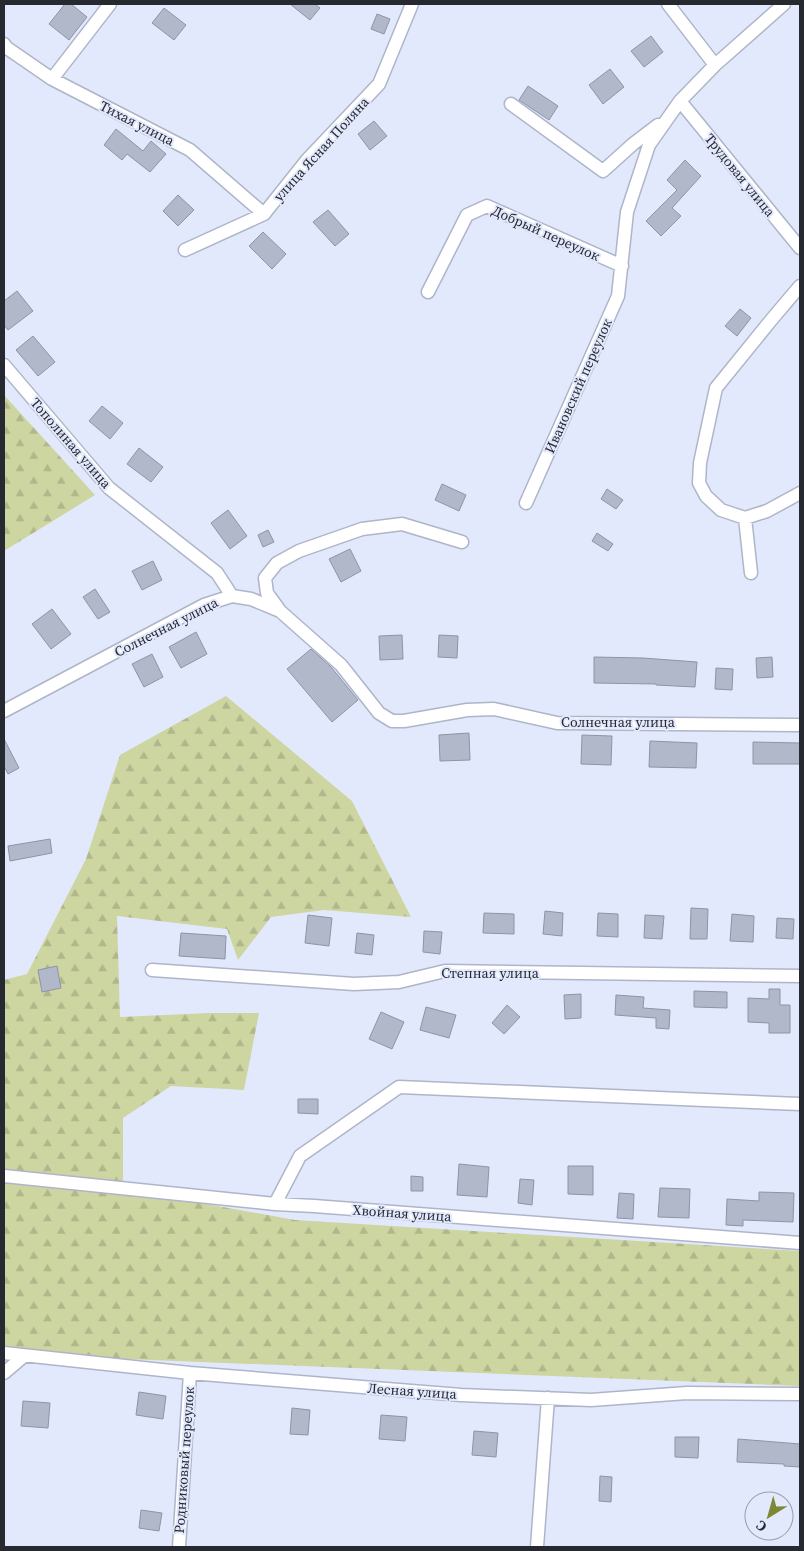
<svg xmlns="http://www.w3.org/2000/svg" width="804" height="1551" font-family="'Source Serif 4',serif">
<defs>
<pattern id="forest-firs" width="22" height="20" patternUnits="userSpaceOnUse" patternTransform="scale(1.25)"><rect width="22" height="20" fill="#cdd5a1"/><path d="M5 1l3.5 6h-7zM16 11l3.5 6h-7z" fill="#b0b78b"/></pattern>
</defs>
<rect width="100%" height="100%" fill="#e3e9fd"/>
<!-- forest -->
<path fill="url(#forest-firs)" d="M 4,395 L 95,495 L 4,551 Z
M 226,696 L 352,801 L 411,917 L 324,910 L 271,917 L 238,960 L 227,929 L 117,916 L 120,1017 L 209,1013 L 259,1013 L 244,1090 L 171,1086 L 123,1118 L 123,1189 L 295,1220 L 800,1251 L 800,1386 L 4,1354 L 4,980 L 27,974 L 86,859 L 120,755 Z"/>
<!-- building -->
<path fill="#b1b8ca" stroke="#8e94a6" d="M 65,4 L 71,4 L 87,17 L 69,40 L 49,24 Z
M 290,4 L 315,4 L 320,8 L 310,20 Z
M 164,8 L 186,25 L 174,40 L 152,23 Z
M 377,14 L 390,19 L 384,34 L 371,29 Z
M 651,36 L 663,52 L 644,67 L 631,51 Z
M 610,69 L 624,87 L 603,104 L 589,85 Z
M 528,86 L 558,106 L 549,120 L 519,100 Z
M 374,121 L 387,136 L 370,150 L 358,134 Z
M 116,129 L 143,151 L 151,141 L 166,154 L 150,172 L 127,154 L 122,160 L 104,145 Z
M 685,160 L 701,176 L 672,208 L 681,216 L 661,236 L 646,221 L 677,190 L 667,180 Z
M 178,195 L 194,210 L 178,226 L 163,211 Z
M 328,210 L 349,234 L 335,246 L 313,222 Z
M 263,232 L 286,254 L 272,269 L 249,246 Z
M 17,291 L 33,311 L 8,330 L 4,325 L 4,301 Z
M 740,309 L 751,318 L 737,336 L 725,326 Z
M 33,336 L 55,362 L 38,376 L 16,350 Z
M 102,406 L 123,423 L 110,439 L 89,421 Z
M 139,448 L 163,467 L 151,482 L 127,464 Z
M 442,484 L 466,495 L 459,511 L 435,500 Z
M 607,489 L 623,500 L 616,509 L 601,499 Z
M 228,510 L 247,536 L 230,549 L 211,523 Z
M 268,530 L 274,542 L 263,547 L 258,535 Z
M 597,533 L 613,544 L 608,551 L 592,541 Z
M 350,549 L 361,571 L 341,582 L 329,559 Z
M 153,561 L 162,580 L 142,590 L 132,571 Z
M 95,589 L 110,612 L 98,619 L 83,597 Z
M 52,609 L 71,634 L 51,649 L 32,624 Z
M 196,632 L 207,654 L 181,668 L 169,647 Z
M 402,635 L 403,659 L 380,660 L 379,636 Z
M 439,635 L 458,636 L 457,658 L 438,657 Z
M 311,649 L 331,667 L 358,700 L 332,722 L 287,669 Z
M 152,654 L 163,677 L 144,687 L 132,664 Z
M 594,657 L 643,658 L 697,662 L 695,687 L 656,685 L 656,684 L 594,683 Z
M 772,657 L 773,677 L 757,678 L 756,658 Z
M 716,668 L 733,669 L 732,690 L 715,689 Z
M 469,733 L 470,760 L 440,761 L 439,735 Z
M 582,735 L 612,736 L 611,765 L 581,764 Z
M 4,739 L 19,768 L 8,774 L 4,766 Z
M 650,741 L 697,743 L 696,768 L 649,767 Z
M 753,742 L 800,743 L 800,764 L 753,764 Z
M 50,839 L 52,853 L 10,861 L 8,846 Z
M 691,908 L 708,909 L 707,939 L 690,939 Z
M 545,911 L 563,913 L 562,936 L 543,934 Z
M 484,913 L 514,914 L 514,934 L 483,933 Z
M 598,913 L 618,914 L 618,937 L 597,936 Z
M 732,914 L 754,916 L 753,942 L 730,941 Z
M 308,915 L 332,918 L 329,946 L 305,943 Z
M 645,915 L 664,916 L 662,939 L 644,938 Z
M 777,918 L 794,919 L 793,939 L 776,938 Z
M 424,931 L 442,932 L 440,954 L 423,952 Z
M 181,933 L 226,936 L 225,959 L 179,956 Z
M 357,933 L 374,935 L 372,955 L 355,953 Z
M 57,966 L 61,988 L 42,992 L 38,970 Z
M 769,989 L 780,989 L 780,1005 L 790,1005 L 790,1033 L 769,1033 L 769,1023 L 748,1022 L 748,998 L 769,999 Z
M 694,991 L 727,992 L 727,1008 L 694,1007 Z
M 581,994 L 581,1018 L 565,1019 L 564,995 Z
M 616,995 L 644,997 L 643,1008 L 670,1010 L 669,1029 L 656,1028 L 656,1018 L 615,1015 Z
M 507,1005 L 520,1017 L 504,1034 L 492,1023 Z
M 426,1007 L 456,1015 L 449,1038 L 420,1030 Z
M 381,1012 L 404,1022 L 392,1049 L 369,1039 Z
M 298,1099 L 318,1099 L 318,1114 L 298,1113 Z
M 459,1164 L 489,1167 L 487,1197 L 457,1195 Z
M 568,1166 L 593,1166 L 593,1195 L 568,1194 Z
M 411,1176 L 423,1177 L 423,1191 L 411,1191 Z
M 520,1179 L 534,1180 L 532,1205 L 518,1203 Z
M 660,1188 L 690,1189 L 689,1218 L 658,1217 Z
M 759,1192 L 794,1193 L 793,1222 L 743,1220 L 743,1226 L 726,1225 L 727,1199 L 759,1201 Z
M 619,1193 L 634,1194 L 633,1219 L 617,1218 Z
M 139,1392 L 166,1396 L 163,1419 L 136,1415 Z
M 23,1401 L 50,1403 L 48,1428 L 21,1426 Z
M 292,1408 L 310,1410 L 308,1435 L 290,1434 Z
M 381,1415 L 407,1417 L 405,1441 L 379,1439 Z
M 474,1431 L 498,1433 L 496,1457 L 472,1455 Z
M 675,1437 L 699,1437 L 698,1458 L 675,1457 Z
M 738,1439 L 800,1444 L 800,1467 L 784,1466 L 784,1464 L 737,1462 Z
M 600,1476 L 612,1477 L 611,1502 L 599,1501 Z
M 141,1510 L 162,1513 L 159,1531 L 139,1528 Z"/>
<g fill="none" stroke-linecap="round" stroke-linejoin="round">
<defs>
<path id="minor" d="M 668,4 L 715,65
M 4,44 L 7,48 L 52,79 L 190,150 L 264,214
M 52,79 L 110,4
M 680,101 L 800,248
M 511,104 L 603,171 L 633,144 L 658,125
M 185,250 L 264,214 L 307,160 L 379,84 L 412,4
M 800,286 L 772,319 L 716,388 L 700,463 L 699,483 L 706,496 L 721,510 L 745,518 L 767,511 L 800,493
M 428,292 L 467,215 L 487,206 L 622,266
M 4,365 L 109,488 L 217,573 L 232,596
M 526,503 L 618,296 L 627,212 L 649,145 L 680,101 L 715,65 L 784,4
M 745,518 L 751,573
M 280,611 L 267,593 L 265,578 L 277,563 L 299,551 L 362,529 L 402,524 L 462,542
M 4,711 L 204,605 L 232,596 L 251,599 L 280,611 L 341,665 L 379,713 L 392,721 L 404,721 L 467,710 L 494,709 L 557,723 L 800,725
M 152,970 L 354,984 L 399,982 L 445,971 L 800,976
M 4,1176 L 275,1204 L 314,1206 L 800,1243
M 275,1204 L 300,1156 L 399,1087 L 800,1104
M 4,1353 L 190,1373 L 461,1395 L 591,1400 L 687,1393 L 800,1394
M 4,1373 L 24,1356
M 179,1547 L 190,1373
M 537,1547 L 548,1398"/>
</defs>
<!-- minor casing -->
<use href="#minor" stroke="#afb5c8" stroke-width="15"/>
<!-- minor -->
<use href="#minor" stroke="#fff" stroke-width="12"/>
</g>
<g text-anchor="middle" stroke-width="4" stroke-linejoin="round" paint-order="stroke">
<!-- street labels -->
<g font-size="14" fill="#272931" stroke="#e3e9fd">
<text transform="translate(137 123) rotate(27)" y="5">Тихая улица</text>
<text transform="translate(321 149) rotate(-48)" y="5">улица Ясная Поляна</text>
<text transform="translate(740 175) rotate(51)" y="5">Трудовая улица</text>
<text transform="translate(546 233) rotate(24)" y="5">Добрый переулок</text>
<text transform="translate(578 386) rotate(-66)" y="5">Ивановский переулок</text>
<text transform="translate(71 443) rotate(49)" y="5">Тополиная улица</text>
<text transform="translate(166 627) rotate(-27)" y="5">Солнечная улица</text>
<text x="618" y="727">Солнечная улица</text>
<text x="490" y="978">Степная улица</text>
<text transform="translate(402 1213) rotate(4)" y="5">Хвойная улица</text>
<text transform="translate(412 1391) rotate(4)" y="5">Лесная улица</text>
<text transform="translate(184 1460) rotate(-86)" y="5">Родниковый переулок</text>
</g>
</g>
<!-- border -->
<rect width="804" height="1551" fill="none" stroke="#272931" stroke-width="10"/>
<!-- north arrow -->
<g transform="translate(769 1516) rotate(217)"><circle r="24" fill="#e3e9fd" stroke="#989cab"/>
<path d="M0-4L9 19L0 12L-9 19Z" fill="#7d8734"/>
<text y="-8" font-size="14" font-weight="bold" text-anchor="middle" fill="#272931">С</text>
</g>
</svg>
